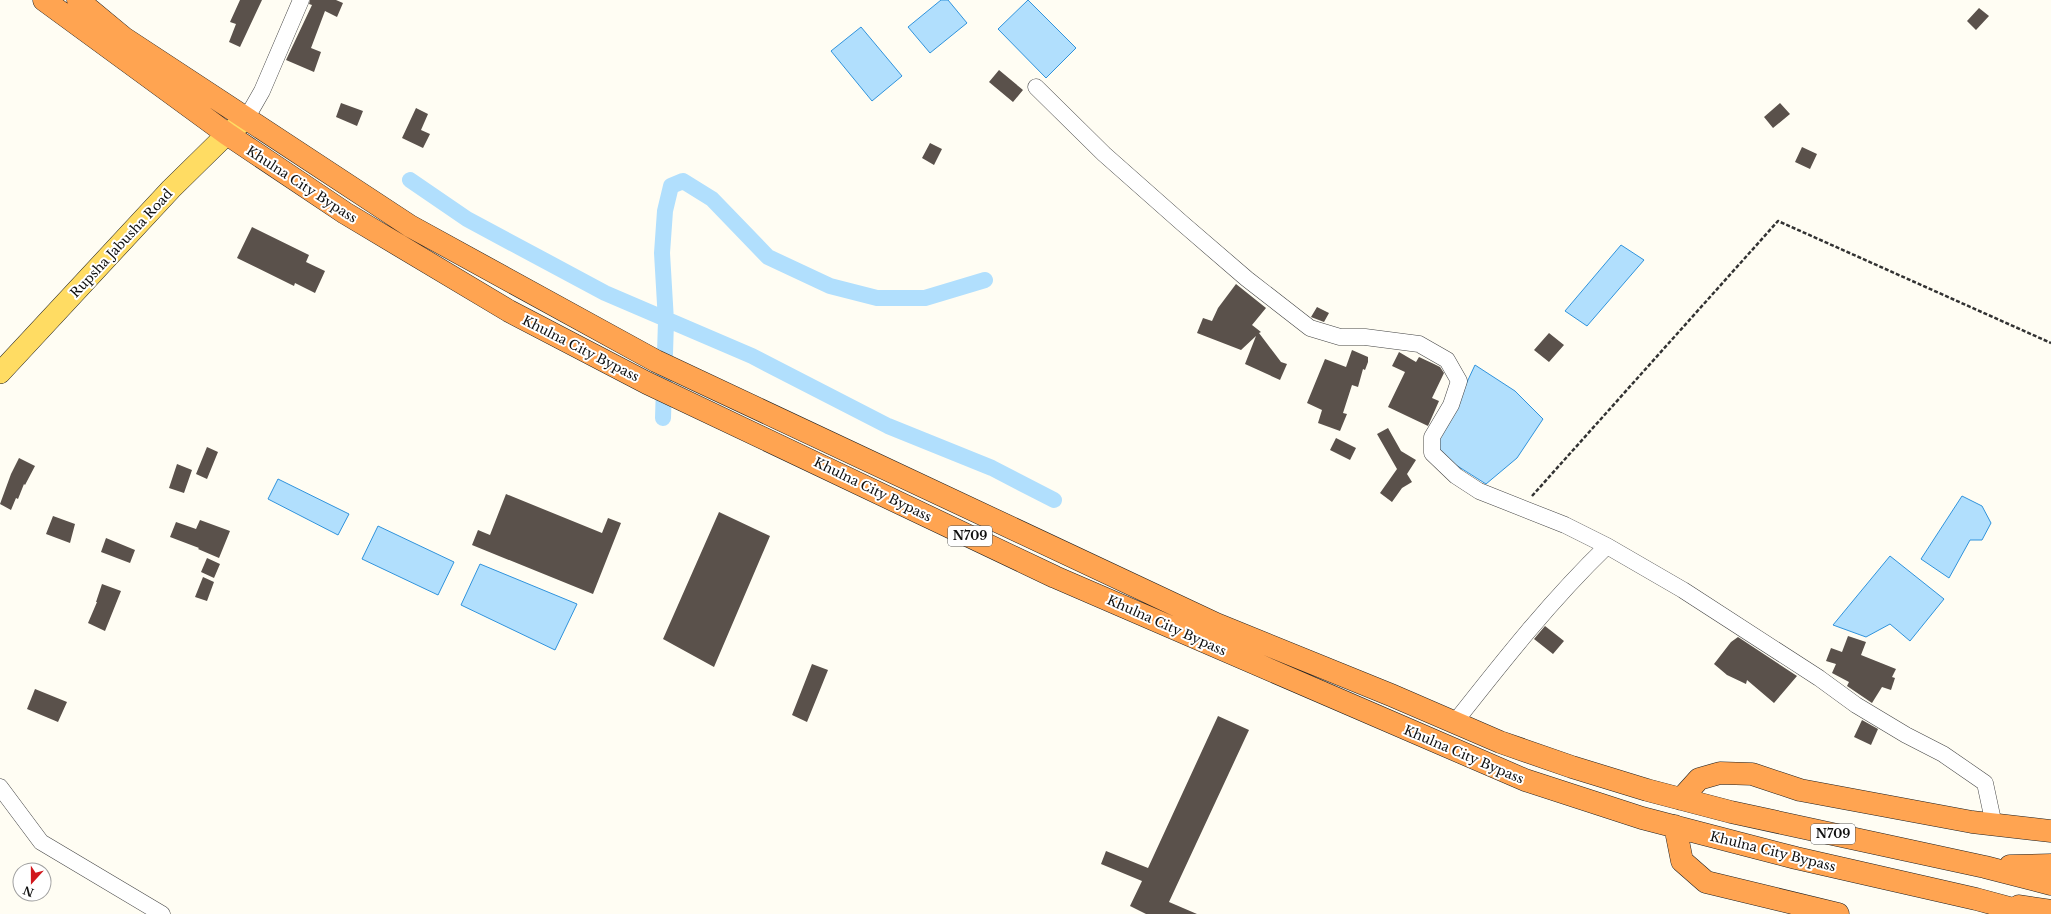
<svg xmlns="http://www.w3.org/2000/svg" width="2051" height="914" font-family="'Libre Baskerville',serif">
<rect width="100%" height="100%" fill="#fffdf3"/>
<!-- water -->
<path fill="#b1dffd" stroke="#3093dc" d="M 941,0 L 948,0 L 967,23 L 930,53 L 908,27 Z
M 1028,0 L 1076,48 L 1046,78 L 998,29 Z
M 861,27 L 902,76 L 872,101 L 831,51 Z
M 1621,245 L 1644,260 L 1587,326 L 1565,311 Z
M 1475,365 L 1515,391 L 1543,419 L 1517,458 L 1486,484 L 1440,455 L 1436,436 L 1453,412 Z
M 278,479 L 349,514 L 338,535 L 268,499 Z
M 1962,496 L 1982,506 L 1991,523 L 1982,540 L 1970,540 L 1949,578 L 1921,559 Z
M 378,526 L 454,562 L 438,595 L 362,559 Z
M 1890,556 L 1944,599 L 1910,641 L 1890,624 L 1866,637 L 1833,625 Z
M 480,564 L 577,604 L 555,650 L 461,605 Z"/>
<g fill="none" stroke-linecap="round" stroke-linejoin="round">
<!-- canal -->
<path stroke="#b1dffd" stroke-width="16" d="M 410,180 L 467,219 L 605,293 L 752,356 L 888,426 L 992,468 L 1054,500
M 663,418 L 666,321 L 662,253 L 665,211 L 671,186 L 683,181 L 712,199 L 768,257 L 830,286 L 877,298 L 925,298 L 985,280"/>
</g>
<!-- building -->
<path fill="#5a514b" d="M 240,0 L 262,0 L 240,47 L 229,42 L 236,24 L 230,22 Z
M 310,0 L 336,0 L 343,3 L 337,17 L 325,11 L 311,48 L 321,52 L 314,72 L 286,60 L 312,5 L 309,4 Z
M 1979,8 L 1989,16 L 1976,30 L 1967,21 Z
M 999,70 L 1023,90 L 1013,102 L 989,82 Z
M 341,103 L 363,111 L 357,126 L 336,117 Z
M 1780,103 L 1790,114 L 1773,128 L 1764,117 Z
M 416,108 L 428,114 L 421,130 L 430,134 L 423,148 L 402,138 Z
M 930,143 L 942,149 L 934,165 L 922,158 Z
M 1802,147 L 1817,154 L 1810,169 L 1795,162 Z
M 252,227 L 309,255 L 306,262 L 325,271 L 315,293 L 295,283 L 294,286 L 237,258 Z
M 1236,284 L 1266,308 L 1252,325 L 1261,332 L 1259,333 L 1281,362 L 1287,364 L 1280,380 L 1245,364 L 1256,336 L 1241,350 L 1197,333 L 1203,318 L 1212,321 L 1218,308 Z
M 1317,307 L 1329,313 L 1324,322 L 1311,317 Z
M 1549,333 L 1564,345 L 1549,362 L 1534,350 Z
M 1352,350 L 1368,357 L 1368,362 L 1365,370 L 1363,369 L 1358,387 L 1352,385 L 1343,413 L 1347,414 L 1340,431 L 1318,423 L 1322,410 L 1307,403 L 1325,359 L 1346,367 Z
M 1399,352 L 1416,362 L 1419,357 L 1434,364 L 1440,367 L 1444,373 L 1432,398 L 1439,401 L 1428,426 L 1388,407 L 1405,372 L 1392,366 Z
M 1388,428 L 1401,451 L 1416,460 L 1407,474 L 1412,482 L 1402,488 L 1392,502 L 1380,493 L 1397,469 L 1377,434 Z
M 1336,438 L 1356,448 L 1350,460 L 1330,450 Z
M 207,447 L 218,452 L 207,479 L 196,474 Z
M 19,458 L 35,466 L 25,485 L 24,484 L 18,499 L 16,498 L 11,510 L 0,504 L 11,474 Z
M 177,464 L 192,470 L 184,493 L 169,488 Z
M 506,494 L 602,533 L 608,518 L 621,523 L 593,594 L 472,545 L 478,530 L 490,535 Z
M 719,512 L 770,536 L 714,667 L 663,639 Z
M 53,516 L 75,524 L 70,543 L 46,534 Z
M 200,520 L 230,531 L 219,558 L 198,549 L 199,548 L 170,537 L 176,522 L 196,529 Z
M 106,538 L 135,550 L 130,563 L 101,552 Z
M 207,558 L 220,564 L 214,578 L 201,572 Z
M 203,577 L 214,582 L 207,601 L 195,597 Z
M 102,584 L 121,591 L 105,631 L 88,623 L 97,602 L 96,602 Z
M 1545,626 L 1564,641 L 1553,654 L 1534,639 Z
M 1848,636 L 1866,642 L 1861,655 L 1896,669 L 1892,677 L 1895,678 L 1891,690 L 1882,687 L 1872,703 L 1847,686 L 1849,682 L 1832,673 L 1836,664 L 1826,661 L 1831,648 L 1842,652 Z
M 1738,637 L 1797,676 L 1774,703 L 1747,680 L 1746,684 L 1727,675 L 1714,664 L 1731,642 Z
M 812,664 L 828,670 L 807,722 L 792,715 Z
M 35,689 L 67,702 L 58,722 L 27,709 Z
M 1218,716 L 1249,730 L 1169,902 L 1197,914 L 1146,914 L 1130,906 L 1142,881 L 1101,864 L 1106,851 L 1148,868 Z
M 1862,720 L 1878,729 L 1871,745 L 1854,737 Z"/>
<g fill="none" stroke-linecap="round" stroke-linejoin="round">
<defs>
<path id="minor" d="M 1036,87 L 1104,154 L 1182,223 L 1247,279 L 1310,328 L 1340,337 L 1365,337 L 1419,344 L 1447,360 L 1459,381 L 1451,405 L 1432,437 L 1432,453 L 1456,476 L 1479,491 L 1565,525 L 1607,546 L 1683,590 L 1819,678 L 1856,705 L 1906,735 L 1943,754 L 1985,783 L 1994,825
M 246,119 L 262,91 L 301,0
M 1455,722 C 1503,661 1551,600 1607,546
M 0,787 L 41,842 L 162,914"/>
<path id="major" d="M 0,373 L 171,189 L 227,134 L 246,119"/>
<path id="highway" d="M 44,0 L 227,134 L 345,213 L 509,311 L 647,383 L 1055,577 L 1525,780 L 1642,818 L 1796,858 L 1976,899 L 2032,914
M 78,0 L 124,38 L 410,226 L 656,361 L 1216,624 L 1391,695 L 1500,742 L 1572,767 L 1647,790 L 1731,812 L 1985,867 L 2051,884
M 1681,799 L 1699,779 L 1720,773 L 1752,774 L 1800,790 L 1972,822 L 2051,831
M 1675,826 L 1682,861 L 1706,882 L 1838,914
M 2010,866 L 2051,865
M 2019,906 L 2051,911"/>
</defs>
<!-- minor casing -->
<use href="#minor" stroke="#434343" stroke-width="17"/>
<!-- major casing -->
<use href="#major" stroke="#212121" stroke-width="22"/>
<!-- highway casing -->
<use href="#highway" stroke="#212121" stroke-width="23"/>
<!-- path -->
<path stroke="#323232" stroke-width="2.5" stroke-dasharray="4 2" stroke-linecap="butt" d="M 1532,496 L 1778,221 L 2051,343"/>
<!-- minor -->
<use href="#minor" stroke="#fff" stroke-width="16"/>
<!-- major -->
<use href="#major" stroke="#ffdc63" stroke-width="21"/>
<!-- highway -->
<use href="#highway" stroke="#ffa451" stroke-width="22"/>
</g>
<g text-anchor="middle" stroke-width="4" stroke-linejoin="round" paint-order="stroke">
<!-- shield labels -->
<g fill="#fff" stroke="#585858" stroke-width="1">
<rect x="948" y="526" width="44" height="20" rx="3"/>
<rect x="1811" y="824" width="44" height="20" rx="3"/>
</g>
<g font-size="12" font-weight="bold" fill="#101010">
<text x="970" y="540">N709</text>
<text x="1833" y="838">N709</text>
</g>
<!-- street labels -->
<g font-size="13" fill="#101010" stroke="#fff">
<text transform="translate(302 184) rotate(33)" y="5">Khulna City Bypass</text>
<text transform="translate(121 243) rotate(-47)" y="5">Rupsha Jabusha Road</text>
<text transform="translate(581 348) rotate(27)" y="5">Khulna City Bypass</text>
<text transform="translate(873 489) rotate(26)" y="5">Khulna City Bypass</text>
<text transform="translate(1167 625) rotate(24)" y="5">Khulna City Bypass</text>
<text transform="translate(1464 754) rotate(23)" y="5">Khulna City Bypass</text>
<text transform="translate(1773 851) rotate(14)" y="5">Khulna City Bypass</text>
</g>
</g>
<!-- north arrow -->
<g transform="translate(32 882) rotate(201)"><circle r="19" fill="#ffffff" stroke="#9f9f9f"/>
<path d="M0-3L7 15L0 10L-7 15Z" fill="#d1171c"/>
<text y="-6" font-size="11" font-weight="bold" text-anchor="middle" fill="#101010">N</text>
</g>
</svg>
